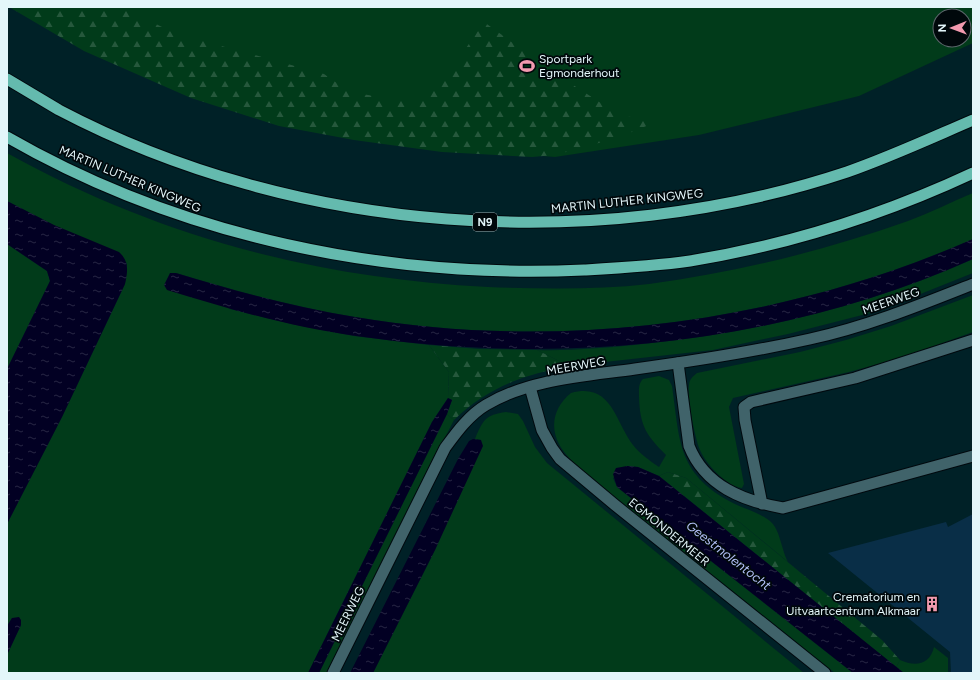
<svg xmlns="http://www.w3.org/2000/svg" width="980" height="680" font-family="Figtree,sans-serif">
<defs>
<pattern id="forest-firs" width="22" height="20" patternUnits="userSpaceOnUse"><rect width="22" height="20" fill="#013b1a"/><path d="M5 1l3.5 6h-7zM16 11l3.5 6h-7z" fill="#26583c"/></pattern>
<pattern id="water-ripples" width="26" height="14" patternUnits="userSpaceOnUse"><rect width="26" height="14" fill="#020023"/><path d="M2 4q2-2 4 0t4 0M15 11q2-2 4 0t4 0" fill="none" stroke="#272644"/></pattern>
</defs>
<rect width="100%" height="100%" fill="#002127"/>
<!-- grass -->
<path fill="#013b1a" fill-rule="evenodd" d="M 22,7 L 973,7 L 973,43 L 859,96 L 699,135 L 555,157 L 400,145 ZM 940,16 L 964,16 L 964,40 L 940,40 Z
M 7,153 C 159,237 315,278 488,287 C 541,289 596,290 649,284 C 737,272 824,251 908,221 C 930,213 951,202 973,193 L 973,239 C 782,323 561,352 355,317 C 294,307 235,291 176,273 L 230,309 L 292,324 L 354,336 L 429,345 L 449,372 L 448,398 L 432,422 L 308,673 L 7,673 L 7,655 L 21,625 L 12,618 L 7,626 L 7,524 L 62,417 L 125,284 L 127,263 L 7,201 Z
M 7,244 L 47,271 L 50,281 L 7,369 Z
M 973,259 L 973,273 L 878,311 L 788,334 L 713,350 L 569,366 L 537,350 C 569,351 602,348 634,345 C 750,334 866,307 973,259 Z
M 973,295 L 973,332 L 903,357 L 849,372 L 733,398 L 729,407 L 744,484 L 742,488 C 727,487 705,463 700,450 C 695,439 687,397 689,385 C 689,380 693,376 697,373 L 800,352 L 846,340 L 891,326 Z
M 659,376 L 669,380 L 672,386 C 680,441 677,473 731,502 C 742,508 764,514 772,523 C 780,531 782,551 788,562 L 686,478 L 668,472 L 659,476 L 638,467 L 627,466 L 613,478 L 617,487 L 853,673 L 835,673 C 771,622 708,572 644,521 C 622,504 571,467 559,444 C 549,425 555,406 571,393 C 612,382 615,422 633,445 C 640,454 649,460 659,467 L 666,455 C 646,435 640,426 639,397 C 639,390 638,384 643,379 Z
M 506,412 L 518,414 L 523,421 L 535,447 L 547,463 L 804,673 L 373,673 L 435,550 L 481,440 L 475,439 C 483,420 485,415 506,412 Z
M 447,414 L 454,420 L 438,451 L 327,673 L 319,673 Z
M 934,647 L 948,658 L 948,673 L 904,673 L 896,667 L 900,660 C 915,667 930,665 934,647 Z"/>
<!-- forest -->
<path fill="url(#forest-firs)" d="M 9,7 L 122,7 L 174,33 L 324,74 L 350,92 L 386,98 L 420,99 L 442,83 L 484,22 L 553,72 L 621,116 L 661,120 L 617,138 L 555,155 L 532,157 L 442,152 L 354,140 L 279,126 L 191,98 L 84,51 Z
M 429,345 L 479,349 L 537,350 L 569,366 C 523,375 488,387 454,420 L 447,414 L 452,400 L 448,398 L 449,372 Z
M 668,472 L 686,478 L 882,640 L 900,660 L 896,667 L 659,476 Z"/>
<!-- water -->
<path fill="url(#water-ripples)" d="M 7,201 L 54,225 L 119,252 C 129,261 128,271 125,284 L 62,417 L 7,524 L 7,369 L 50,281 L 47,271 L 7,244 Z
M 973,239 L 973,259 C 780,345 563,366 356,336 C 291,327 229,309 167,290 L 164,285 L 170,273 L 176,273 C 235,291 294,307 355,317 C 561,352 782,323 973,239 Z
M 448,398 L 452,400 L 447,414 L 319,673 L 308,673 L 432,422 Z
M 473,439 L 481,440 L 483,446 L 435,550 L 373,673 L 350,673 L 458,459 L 469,441 Z
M 627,466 L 638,467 L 659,476 L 904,673 L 853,673 L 617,487 L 613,474 L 616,468 Z
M 19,617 L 21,620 L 21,625 L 7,655 L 7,626 L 12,618 Z"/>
<!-- building -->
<path fill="#092e47" d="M 973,514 L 973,673 L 951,673 L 950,652 L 828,553 L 946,522 L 948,527 Z"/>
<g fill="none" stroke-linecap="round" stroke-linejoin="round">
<defs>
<path id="service" d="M 678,363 L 689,446 C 705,486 743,501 783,508 L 973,456
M 530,387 L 542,430 L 552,448 L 560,459 L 615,505 L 825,673
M 762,504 L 745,420 L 744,407 L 751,402 L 855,378 L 973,340"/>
<path id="minor" d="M 333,673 L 445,448 C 456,433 469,415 486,405 C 529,379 586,376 635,369 C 694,361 752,352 810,339 C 866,327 920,305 973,284"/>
<path id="trunk" d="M 7,79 C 24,89 42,100 59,110 C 295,234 595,256 847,172 C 890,157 931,138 973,120
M 7,137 C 181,237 385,279 584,270 C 619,268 655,266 690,261 C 788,245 883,215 973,173"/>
</defs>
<!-- service casing -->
<use href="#service" stroke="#00090e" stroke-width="13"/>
<!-- minor casing -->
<use href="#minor" stroke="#00090e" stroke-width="13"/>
<!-- trunk casing -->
<use href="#trunk" stroke="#00090e" stroke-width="13"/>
<!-- service -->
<use href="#service" stroke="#40636a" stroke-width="11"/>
<!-- minor -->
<use href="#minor" stroke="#40636a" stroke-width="11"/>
<!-- trunk -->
<use href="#trunk" stroke="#64baae" stroke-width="11"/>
</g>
<!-- icons -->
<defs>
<symbol id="stadium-bare" viewBox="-9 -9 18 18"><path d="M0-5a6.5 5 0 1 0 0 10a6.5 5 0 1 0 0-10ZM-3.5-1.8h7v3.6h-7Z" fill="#f29aaf" stroke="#00080b" stroke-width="2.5" paint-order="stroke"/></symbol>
<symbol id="building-bare" viewBox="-9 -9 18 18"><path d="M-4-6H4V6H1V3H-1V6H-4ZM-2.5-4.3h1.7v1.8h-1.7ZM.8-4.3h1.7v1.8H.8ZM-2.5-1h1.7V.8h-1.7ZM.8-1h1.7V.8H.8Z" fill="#f29aaf" stroke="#00080b" stroke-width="2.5" paint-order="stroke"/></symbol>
</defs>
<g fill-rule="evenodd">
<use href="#stadium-bare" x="516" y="55" width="22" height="22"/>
<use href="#building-bare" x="921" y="593" width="22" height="22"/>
</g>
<g text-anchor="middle" stroke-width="3.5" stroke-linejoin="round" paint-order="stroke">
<!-- shield labels -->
<rect fill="#00080b" stroke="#9fafb2" stroke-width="1" x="473" y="213" width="24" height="18" rx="3"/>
<g font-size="11" font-weight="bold" fill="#e3f6fa">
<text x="485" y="226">N9</text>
</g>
<!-- poi labels -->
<g font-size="12" fill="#e3f6fa" stroke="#00080b" text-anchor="start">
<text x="539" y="63">Sportpark<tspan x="539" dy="14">Egmonderhout</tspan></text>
<text x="920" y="601" text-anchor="end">Crematorium en<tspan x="920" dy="14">Uitvaartcentrum Alkmaar</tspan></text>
</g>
<!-- street labels -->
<g font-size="12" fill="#e3f6fa" stroke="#00080b">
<text transform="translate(130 179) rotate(23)" y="4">MARTIN LUTHER KINGWEG</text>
<text transform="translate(627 201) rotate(-6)" y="4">MARTIN LUTHER KINGWEG</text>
<text transform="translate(891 301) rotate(-19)" y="4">MEERWEG</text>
<text transform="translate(576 366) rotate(-10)" y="4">MEERWEG</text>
<text transform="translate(669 532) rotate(39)" y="4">EGMONDERMEER</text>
<text transform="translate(348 614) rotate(-64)" y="4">MEERWEG</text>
</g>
<!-- water labels -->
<g font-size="13" font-style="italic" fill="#b2c0f7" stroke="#00080b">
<text transform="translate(729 555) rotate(38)" y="5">Geestmolentocht</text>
</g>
</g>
<!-- border -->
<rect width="980" height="680" fill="none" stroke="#e3f6fa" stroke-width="16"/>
<!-- north arrow -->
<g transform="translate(952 28) rotate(269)"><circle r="19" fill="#00080b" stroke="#5b676b"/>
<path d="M0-3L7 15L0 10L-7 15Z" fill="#f29aaf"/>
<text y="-6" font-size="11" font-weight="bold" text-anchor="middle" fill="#e3f6fa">N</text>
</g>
</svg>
